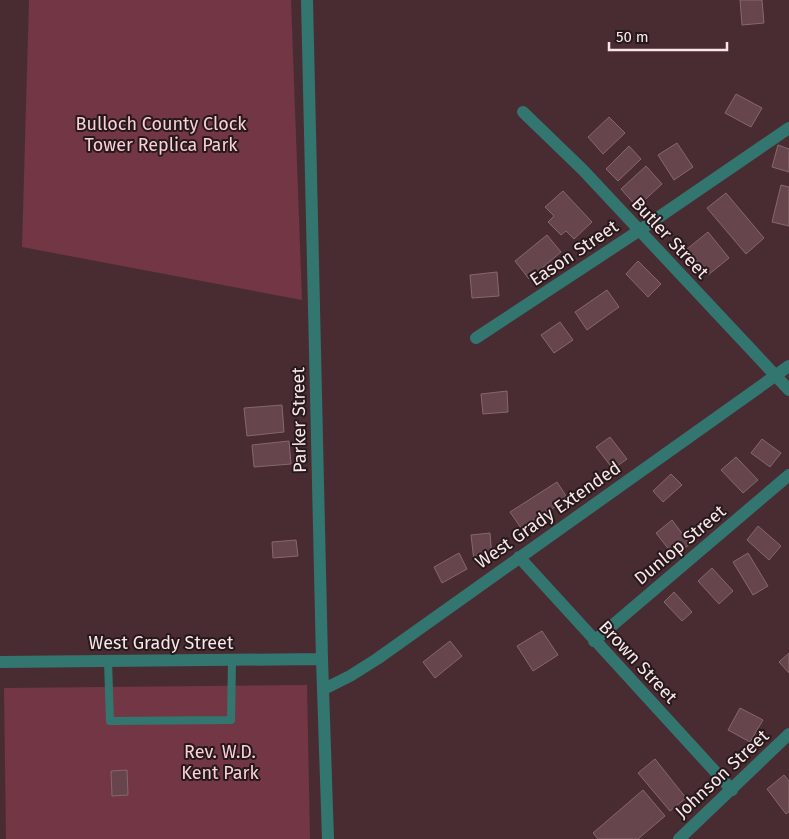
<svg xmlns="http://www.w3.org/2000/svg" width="789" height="839" font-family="'Fira Sans',sans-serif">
<rect width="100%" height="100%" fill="#492c32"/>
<!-- green -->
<path fill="#733645" d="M 29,0 L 291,0 L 302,300 L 22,247 Z
M 307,685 L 310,839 L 6,839 L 4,688 Z"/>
<!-- building -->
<path fill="#66464c" stroke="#88666c" d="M 740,0 L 762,0 L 764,23 L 742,25 Z
M 736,94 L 762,108 L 751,127 L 725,113 Z
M 609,117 L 625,133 L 603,154 L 588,137 Z
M 677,143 L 693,167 L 674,180 L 658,155 Z
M 778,145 L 789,149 L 789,172 L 772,167 Z
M 629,146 L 641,159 L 618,181 L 606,169 Z
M 646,166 L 662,184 L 637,207 L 621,189 Z
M 781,185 L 789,187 L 789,226 L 772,222 Z
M 563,191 L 592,222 L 574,239 L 566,231 L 561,235 L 548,222 L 554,216 L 545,207 Z
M 726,193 L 764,238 L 746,254 L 707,208 Z
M 708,232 L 729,258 L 708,275 L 687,249 Z
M 547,235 L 561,252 L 529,279 L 515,261 Z
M 638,261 L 661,284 L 648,297 L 626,274 Z
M 497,272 L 499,296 L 472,298 L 470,275 Z
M 607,290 L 619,307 L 587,330 L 575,312 Z
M 560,322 L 573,340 L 554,353 L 541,335 Z
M 507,391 L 508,412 L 483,414 L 481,394 Z
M 282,405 L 284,432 L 247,436 L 244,408 Z
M 610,437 L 627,459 L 613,469 L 596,447 Z
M 762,439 L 781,453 L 770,467 L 751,453 Z
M 289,441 L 291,464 L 254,467 L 252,445 Z
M 736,457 L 758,480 L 743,493 L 721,470 Z
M 671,474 L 682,485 L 663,502 L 653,491 Z
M 557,482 L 568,499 L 521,528 L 510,512 Z
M 672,520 L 690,544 L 674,556 L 656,533 Z
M 758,526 L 781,546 L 769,560 L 747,540 Z
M 490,533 L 492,559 L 474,561 L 471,535 Z
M 296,540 L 298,556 L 273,558 L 272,542 Z
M 459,553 L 467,569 L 442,583 L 434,567 Z
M 748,553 L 768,586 L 753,595 L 733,562 Z
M 712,568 L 733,591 L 719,604 L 698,581 Z
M 674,592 L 692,612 L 682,621 L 664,602 Z
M 542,631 L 558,655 L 533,671 L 517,646 Z
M 450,641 L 462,656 L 435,678 L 423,662 Z
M 789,653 L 789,673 L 779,662 Z
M 740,708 L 763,720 L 750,742 L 728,730 Z
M 655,759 L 686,798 L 670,811 L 638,773 Z
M 127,770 L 128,795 L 112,796 L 111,771 Z
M 784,775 L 789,781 L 789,812 L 786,814 L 767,789 Z
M 643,790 L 665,816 L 638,839 L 598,839 L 593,833 Z"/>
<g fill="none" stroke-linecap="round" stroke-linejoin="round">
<!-- service -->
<path stroke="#337670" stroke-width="8" d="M 108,661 L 110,721 L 231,720 L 232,661"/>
<!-- minor -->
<path stroke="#337670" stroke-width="12" d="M 307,0 L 322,659 L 328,839
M 523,112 L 583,170 L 789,390
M 476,338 L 640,230 L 789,128
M 519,557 L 732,790
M 594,641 L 789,475
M 0,662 L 322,659
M 324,689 L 350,676 L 377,659 L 789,366"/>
<!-- tertiary -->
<path stroke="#337670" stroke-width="12" d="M 679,839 L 789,734"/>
</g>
<g text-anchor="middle" stroke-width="4" stroke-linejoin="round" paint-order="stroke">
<!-- park labels -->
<g font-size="18" fill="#facfd6" stroke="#26191b">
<text x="161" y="130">Bulloch County Clock<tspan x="161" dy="21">Tower Replica Park</tspan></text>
<text x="220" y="758">Rev. W.D.<tspan x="220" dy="21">Kent Park</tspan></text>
</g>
<!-- street labels -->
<g font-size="18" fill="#fae6e9" stroke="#26191b">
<text transform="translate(670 238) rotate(47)" y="6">Butler Street</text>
<text transform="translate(574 253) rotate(-34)" y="6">Eason Street</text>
<text transform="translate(299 420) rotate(-91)" y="6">Parker Street</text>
<text transform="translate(548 515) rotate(-35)" y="6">West Grady Extended</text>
<text transform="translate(680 545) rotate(-40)" y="6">Dunlop Street</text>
<text x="161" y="649">West Grady Street</text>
<text transform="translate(638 662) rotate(47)" y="6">Brown Street</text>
<text transform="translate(722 774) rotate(-43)" y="6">Johnson Street</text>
</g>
</g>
<!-- scale -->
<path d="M609 42v8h118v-8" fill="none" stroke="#fae6e9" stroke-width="2.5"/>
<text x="616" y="42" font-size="15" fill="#fae6e9" stroke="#26191b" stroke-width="4" paint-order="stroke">50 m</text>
</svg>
